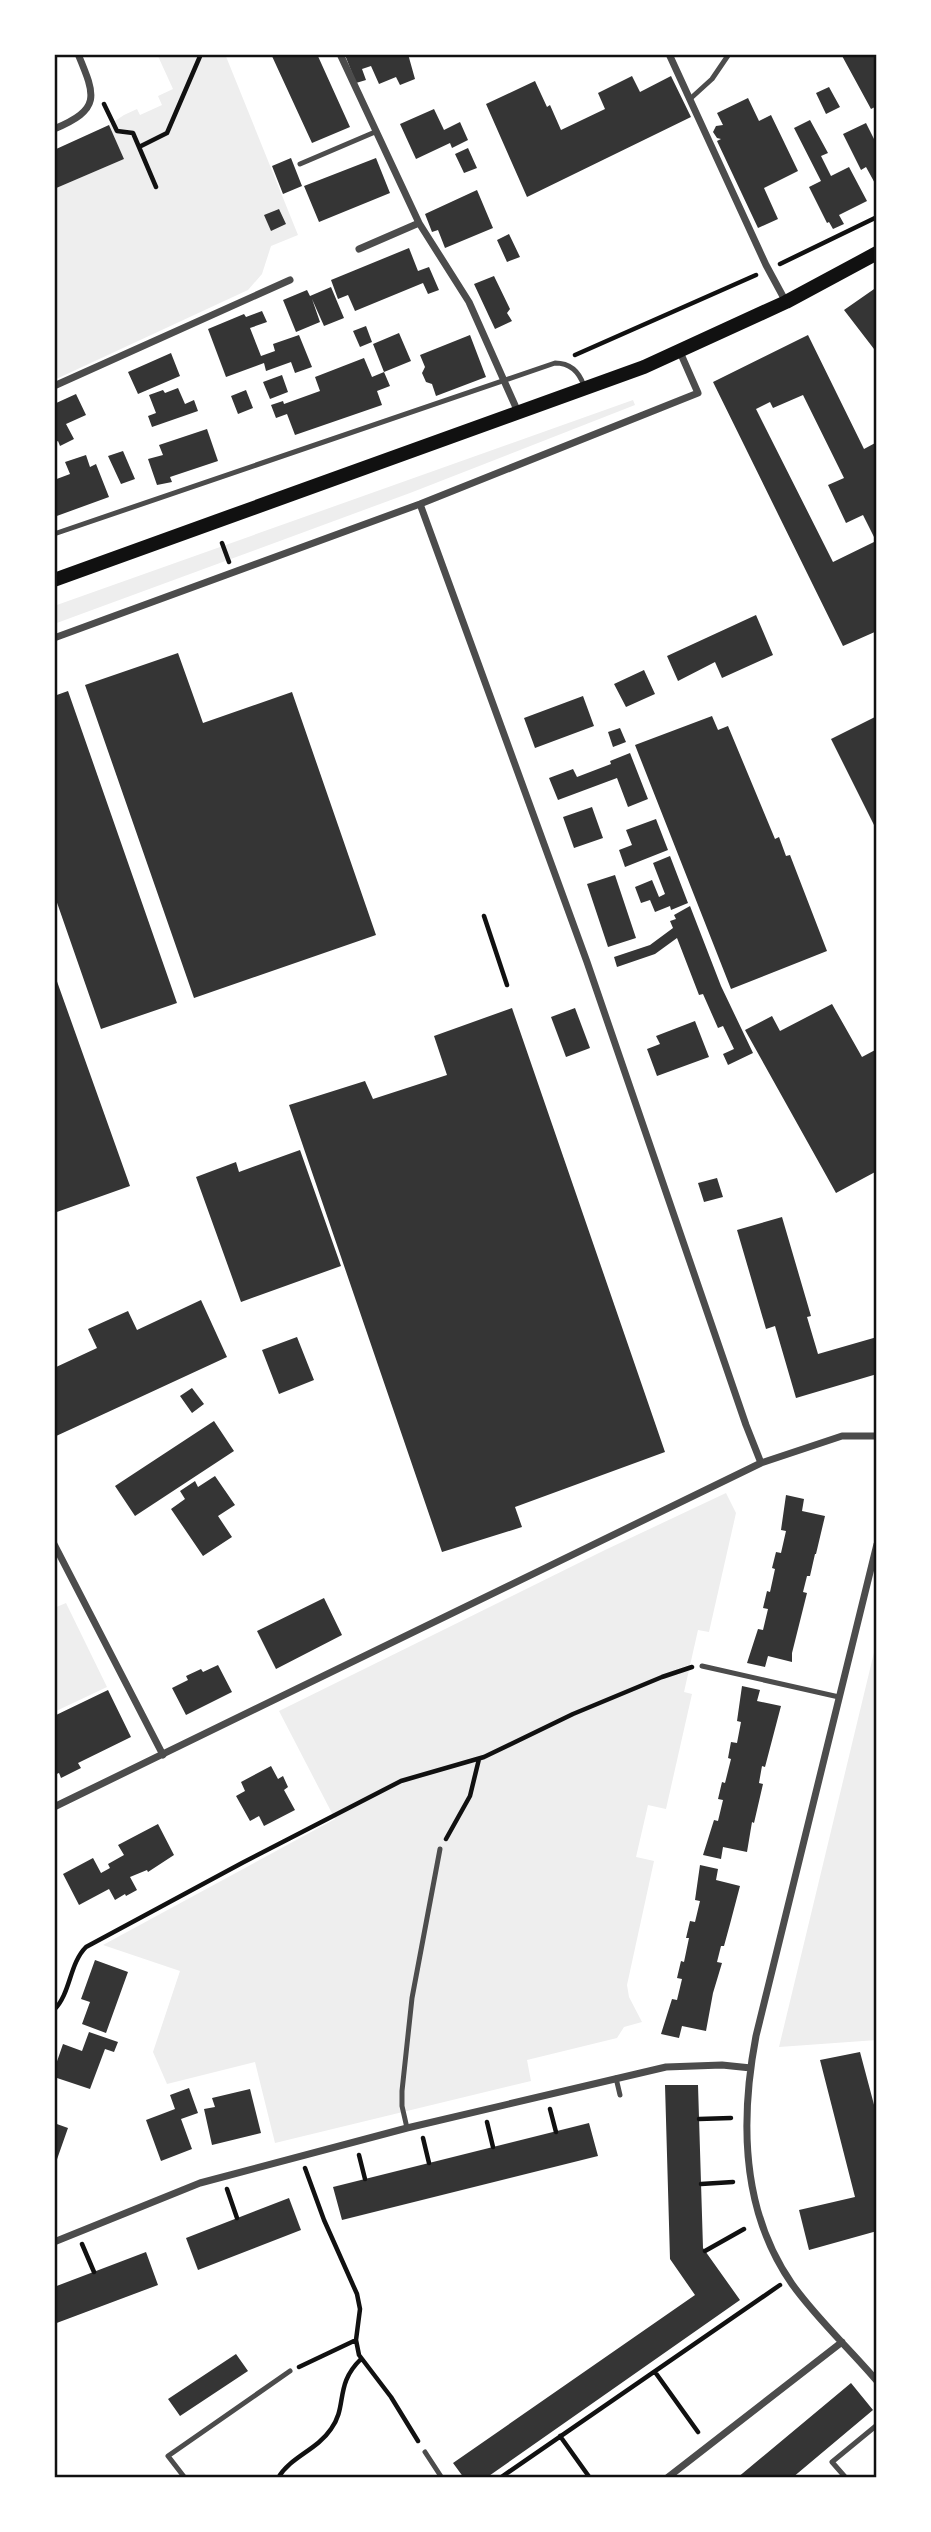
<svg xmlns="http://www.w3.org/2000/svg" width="931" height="2532" font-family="Inter,sans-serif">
<rect width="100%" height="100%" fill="#fff"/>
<!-- green -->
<path fill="#eee" d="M 157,54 L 225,54 L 298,235 L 271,246 L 262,274 L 248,290 L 54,380 L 54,189 L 124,159 L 109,125 L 124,115 L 137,109 L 140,115 L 162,105 L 158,96 L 173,89 Z
M 633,400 L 635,405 L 410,493 L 54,624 L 54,606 Z
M 726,1493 L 736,1513 L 709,1632 L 698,1630 L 684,1692 L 692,1694 L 666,1809 L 648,1805 L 636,1857 L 654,1861 L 627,1985 L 629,1997 L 642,2022 L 624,2027 L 617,2038 L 527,2060 L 531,2081 L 275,2143 L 255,2062 L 167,2084 L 153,2052 L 180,1971 L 103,1945 L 335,1819 L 279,1711 L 605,1550 Z
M 66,1603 L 107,1687 L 54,1712 L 54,1608 Z
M 877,1640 L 877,2040 L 779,2047 Z"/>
<!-- building -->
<path fill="#353535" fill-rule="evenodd" d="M 271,54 L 317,54 L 350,127 L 312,143 Z
M 408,54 L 415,79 L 400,85 L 396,77 L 379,84 L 371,66 L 362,69 L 366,80 L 356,83 L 345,55 Z
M 841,54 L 873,54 L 877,62 L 877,106 L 871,109 Z
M 632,76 L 640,92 L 671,76 L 691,117 L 527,197 L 486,104 L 535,81 L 547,107 L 550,105 L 561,130 L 605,109 L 598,93 Z
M 829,87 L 840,107 L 826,114 L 816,93 Z
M 748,98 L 759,121 L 771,115 L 798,171 L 764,188 L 778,219 L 758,228 L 717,141 L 721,139 L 717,138 L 713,132 L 716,126 L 723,125 L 717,113 Z
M 434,109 L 444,130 L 460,122 L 468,140 L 452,148 L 450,143 L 416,159 L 400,124 Z
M 810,120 L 828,153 L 821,156 L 831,176 L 849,167 L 867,201 L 839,215 L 844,224 L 833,229 L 829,222 L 827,223 L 809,187 L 821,181 L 794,128 Z
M 866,123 L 877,145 L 877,187 L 866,167 L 861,170 L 843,134 Z
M 109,125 L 124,159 L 54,189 L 54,150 Z
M 468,148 L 477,168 L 464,173 L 455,154 Z
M 291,158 L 302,186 L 283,194 L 272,166 Z
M 376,158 L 390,193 L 319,222 L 304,186 Z
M 477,190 L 493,228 L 445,248 L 438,230 L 432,232 L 425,214 Z
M 279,209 L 286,224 L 271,231 L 264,215 Z
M 509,234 L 520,257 L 507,262 L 497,240 Z
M 409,248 L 418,271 L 429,267 L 439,290 L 428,294 L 423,283 L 355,311 L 348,295 L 338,299 L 331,280 Z
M 494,276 L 510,309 L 507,313 L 512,321 L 495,329 L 474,284 Z
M 331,287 L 344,318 L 324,326 L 312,299 L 320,322 L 296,332 L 283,300 L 307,290 L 310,296 Z
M 877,287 L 877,348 L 874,349 L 844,310 Z
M 262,311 L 267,322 L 250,328 L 261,356 L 275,351 L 273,344 L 299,335 L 312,367 L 295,373 L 291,362 L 266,371 L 264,363 L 226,377 L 208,329 L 244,314 L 246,317 Z
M 366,326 L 372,342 L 360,347 L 353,331 Z
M 399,333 L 411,361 L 384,372 L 373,344 Z
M 470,335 L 486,377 L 436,396 L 432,384 L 426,382 L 422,373 L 425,367 L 420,355 Z
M 808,335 L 864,449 L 877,442 L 877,631 L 843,646 L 713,382 ZM 803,395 L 844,478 L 828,485 L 846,523 L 863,515 L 876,541 L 833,562 L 756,409 L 770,402 L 773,408 Z
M 171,353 L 180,376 L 138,394 L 128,372 Z
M 364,358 L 372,377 L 384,372 L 390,386 L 377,391 L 382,405 L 295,435 L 287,414 L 276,418 L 271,405 L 283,401 L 284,404 L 320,391 L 315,377 Z
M 282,375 L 288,392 L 270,399 L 263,382 Z
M 178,388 L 185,404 L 194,400 L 198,411 L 152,427 L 148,416 L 156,413 L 149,395 L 163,390 L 165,393 Z
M 246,390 L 253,408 L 238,414 L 231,396 Z
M 76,394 L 86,415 L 66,424 L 74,439 L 60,446 L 58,441 L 54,443 L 54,404 Z
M 207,429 L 218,461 L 170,477 L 172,482 L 157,485 L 148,459 L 163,455 L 159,445 Z
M 123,451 L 135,479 L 121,484 L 108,456 Z
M 86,455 L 90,467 L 96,464 L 109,497 L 54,517 L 54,480 L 70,474 L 65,462 Z
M 756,615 L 773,655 L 722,678 L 715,662 L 678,681 L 667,656 Z
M 178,653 L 203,723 L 292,692 L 376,935 L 194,998 L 85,685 Z
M 644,670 L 655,694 L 626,707 L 614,684 Z
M 68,691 L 177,1003 L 101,1029 L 54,894 L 54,696 Z
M 583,696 L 594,726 L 535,748 L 524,718 Z
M 712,716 L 718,730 L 728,726 L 775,839 L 779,837 L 786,856 L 790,855 L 827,951 L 731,989 L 635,745 Z
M 877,716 L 877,831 L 831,739 Z
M 620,728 L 626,742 L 613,747 L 608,732 Z
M 630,753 L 648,799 L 628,807 L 617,778 L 558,800 L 549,778 L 573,769 L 577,777 L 611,764 L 610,761 Z
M 592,807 L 603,838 L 574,848 L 563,817 Z
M 656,819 L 668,850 L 625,867 L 619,850 L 632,845 L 626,830 Z
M 670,856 L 688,903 L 671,910 L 670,906 L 655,912 L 650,900 L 641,903 L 635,887 L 652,880 L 659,897 L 665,894 L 653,863 Z
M 615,875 L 636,938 L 608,947 L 587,884 Z
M 690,906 L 721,986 L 753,1053 L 728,1065 L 723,1054 L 734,1049 L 723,1026 L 718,1028 L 703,994 L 699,995 L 677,938 L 655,954 L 617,967 L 614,957 L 650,945 L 673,928 L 670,921 L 676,919 L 674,915 Z
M 54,973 L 130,1186 L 54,1213 Z
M 832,1004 L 862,1057 L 877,1049 L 877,1171 L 836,1193 L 745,1030 L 772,1016 L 780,1031 Z
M 512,1008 L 665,1452 L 515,1507 L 522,1527 L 442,1552 L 289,1105 L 365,1081 L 373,1099 L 447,1075 L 434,1036 Z
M 575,1008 L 590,1048 L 566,1057 L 551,1017 Z
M 695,1021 L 709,1057 L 657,1076 L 647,1049 L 660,1044 L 656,1036 Z
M 300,1150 L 341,1266 L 241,1302 L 196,1177 L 236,1162 L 239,1172 Z
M 717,1178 L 723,1197 L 704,1202 L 698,1183 Z
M 782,1217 L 811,1316 L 807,1317 L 818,1354 L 877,1337 L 877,1374 L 796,1398 L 775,1326 L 766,1329 L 737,1230 Z
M 201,1300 L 227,1357 L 54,1437 L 54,1368 L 97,1348 L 88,1329 L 128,1311 L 137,1330 Z
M 297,1337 L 314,1380 L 279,1394 L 262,1350 Z
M 192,1388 L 204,1404 L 192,1413 L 180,1396 Z
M 214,1421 L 234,1451 L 135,1516 L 115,1486 Z
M 215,1476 L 235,1505 L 218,1516 L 232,1537 L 203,1556 L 171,1509 L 185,1499 L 180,1491 L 195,1481 L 198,1487 Z
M 786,1495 L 804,1499 L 802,1511 L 825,1516 L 816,1554 L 815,1554 L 810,1576 L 807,1576 L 803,1592 L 807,1593 L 792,1653 L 792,1662 L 768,1656 L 765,1667 L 747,1663 L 758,1629 L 763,1630 L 768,1609 L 763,1608 L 767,1591 L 770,1592 L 775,1569 L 772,1568 L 776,1552 L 781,1553 L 786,1531 L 781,1530 Z
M 324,1598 L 342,1635 L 276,1669 L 257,1631 Z
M 218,1665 L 232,1692 L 186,1715 L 172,1688 L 188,1680 L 186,1676 L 201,1669 L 203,1672 Z
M 742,1686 L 760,1690 L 757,1701 L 781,1706 L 765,1767 L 762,1766 L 759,1783 L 763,1784 L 754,1823 L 752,1822 L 747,1852 L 723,1847 L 721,1859 L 703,1855 L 714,1820 L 718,1821 L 723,1800 L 718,1799 L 722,1782 L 725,1783 L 731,1759 L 728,1758 L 731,1742 L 737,1743 L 741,1722 L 737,1721 Z
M 108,1690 L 131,1737 L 78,1763 L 81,1768 L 61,1778 L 59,1773 L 54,1775 L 54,1716 Z
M 271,1766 L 278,1779 L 283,1776 L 288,1787 L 284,1790 L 295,1810 L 264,1826 L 259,1816 L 250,1821 L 236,1796 L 245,1791 L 241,1782 Z
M 158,1824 L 174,1855 L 148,1872 L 147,1870 L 130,1877 L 137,1890 L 126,1896 L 125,1894 L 115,1900 L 109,1889 L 79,1905 L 63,1874 L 93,1858 L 101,1873 L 110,1868 L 108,1864 L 124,1855 L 118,1845 Z
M 700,1865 L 718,1869 L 716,1880 L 740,1886 L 730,1924 L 724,1946 L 721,1946 L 717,1962 L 722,1963 L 713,1993 L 706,2031 L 682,2026 L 679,2038 L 661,2034 L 672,1999 L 677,2000 L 682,1979 L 677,1978 L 681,1961 L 684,1962 L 689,1938 L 686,1938 L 690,1921 L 695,1922 L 700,1901 L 695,1900 Z
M 95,1960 L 128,1972 L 106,2033 L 82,2024 L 90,2002 L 81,1999 Z
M 89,2032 L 118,2042 L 114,2052 L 105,2049 L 90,2089 L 54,2077 L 54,2070 L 63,2044 L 82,2051 Z
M 860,2052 L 877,2116 L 877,2231 L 809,2250 L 799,2210 L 855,2197 L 820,2060 Z
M 665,2085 L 698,2085 L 703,2248 L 740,2300 L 486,2478 L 464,2478 L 453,2463 L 695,2295 L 670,2259 Z
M 189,2088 L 198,2113 L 181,2119 L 192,2149 L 161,2161 L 146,2120 L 175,2109 L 170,2095 Z
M 250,2089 L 261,2133 L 212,2145 L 204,2109 L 215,2107 L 212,2098 Z
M 54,2123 L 68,2128 L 55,2165 L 54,2165 Z
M 589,2123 L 598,2156 L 342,2220 L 333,2187 Z
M 289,2198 L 301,2230 L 198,2270 L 186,2238 Z
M 146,2252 L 158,2285 L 54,2324 L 54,2287 Z
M 236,2354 L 248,2371 L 180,2416 L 168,2399 Z
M 851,2383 L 873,2410 L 792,2478 L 737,2478 Z"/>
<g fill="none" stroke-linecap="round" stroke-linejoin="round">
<!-- path -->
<path stroke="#111" stroke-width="4.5" d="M 104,104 L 117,131 L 133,133 L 139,147 L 167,133 L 201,54
M 139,147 L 156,187
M 780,264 L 877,217
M 575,355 L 756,275
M 222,543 L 229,562
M 484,916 L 507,985
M 446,1839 L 470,1796 L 479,1759
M 54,2010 C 71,1993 69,1964 86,1947 L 242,1863 L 401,1781 L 484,1757 L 573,1714 L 662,1677 L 692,1667
M 550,2109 L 556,2132
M 699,2119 L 731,2118
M 487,2122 L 493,2147
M 423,2138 L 429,2163
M 359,2155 L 365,2179
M 305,2168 L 324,2220 L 357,2294 L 360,2309 L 356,2340 L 359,2355 L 391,2397 L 418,2441
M 701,2184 L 733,2182
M 227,2189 L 237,2218
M 82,2244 L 94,2272
M 705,2251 L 744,2229
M 299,2367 L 356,2340
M 655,2372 L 698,2432
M 560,2436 L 590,2478
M 278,2478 C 290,2457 317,2450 331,2429 C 348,2406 334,2385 361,2359
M 500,2478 L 780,2285"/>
<!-- service -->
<path stroke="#4c4c4c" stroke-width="5" d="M 690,99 L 712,79 L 729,54
M 300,164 L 375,132
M 54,534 L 555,363 C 570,363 579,371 584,386
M 702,1666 L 839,1697
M 616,2078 L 620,2095
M 407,2128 L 402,2106 L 402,2091 L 412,1998 L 440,1849
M 425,2452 L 442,2478
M 185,2478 L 168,2456 L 290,2371
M 846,2478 L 832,2462 L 877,2425"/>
<!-- minor -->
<path stroke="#4c4c4c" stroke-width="7" d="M 340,54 L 419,223 L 469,302 L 518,412
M 669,54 L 766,265 L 786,302
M 54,129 C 101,109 96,97 78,54
M 359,249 L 419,223
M 54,386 L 290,280
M 420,504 L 587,962 L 746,1425 L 761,1463
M 54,638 L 420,504 L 698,393 L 680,352
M 54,1544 L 163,1755
M 877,1544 L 756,2036 C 740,2120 741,2211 792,2284 C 817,2319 849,2348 877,2381
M 54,1807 L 761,1463 L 842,1436 L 877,1436
M 54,2242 L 200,2183 L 407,2128 L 666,2067 L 722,2065 L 751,2068
M 667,2478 L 842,2342"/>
<!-- secondary -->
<path stroke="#111" stroke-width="14" d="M 54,580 L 644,367 L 786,302 L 877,253"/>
</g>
<!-- border -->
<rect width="931" height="2532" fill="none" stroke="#ffffff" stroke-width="112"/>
<rect x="56" y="56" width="819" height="2420" fill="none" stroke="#111" stroke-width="2.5"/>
</svg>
